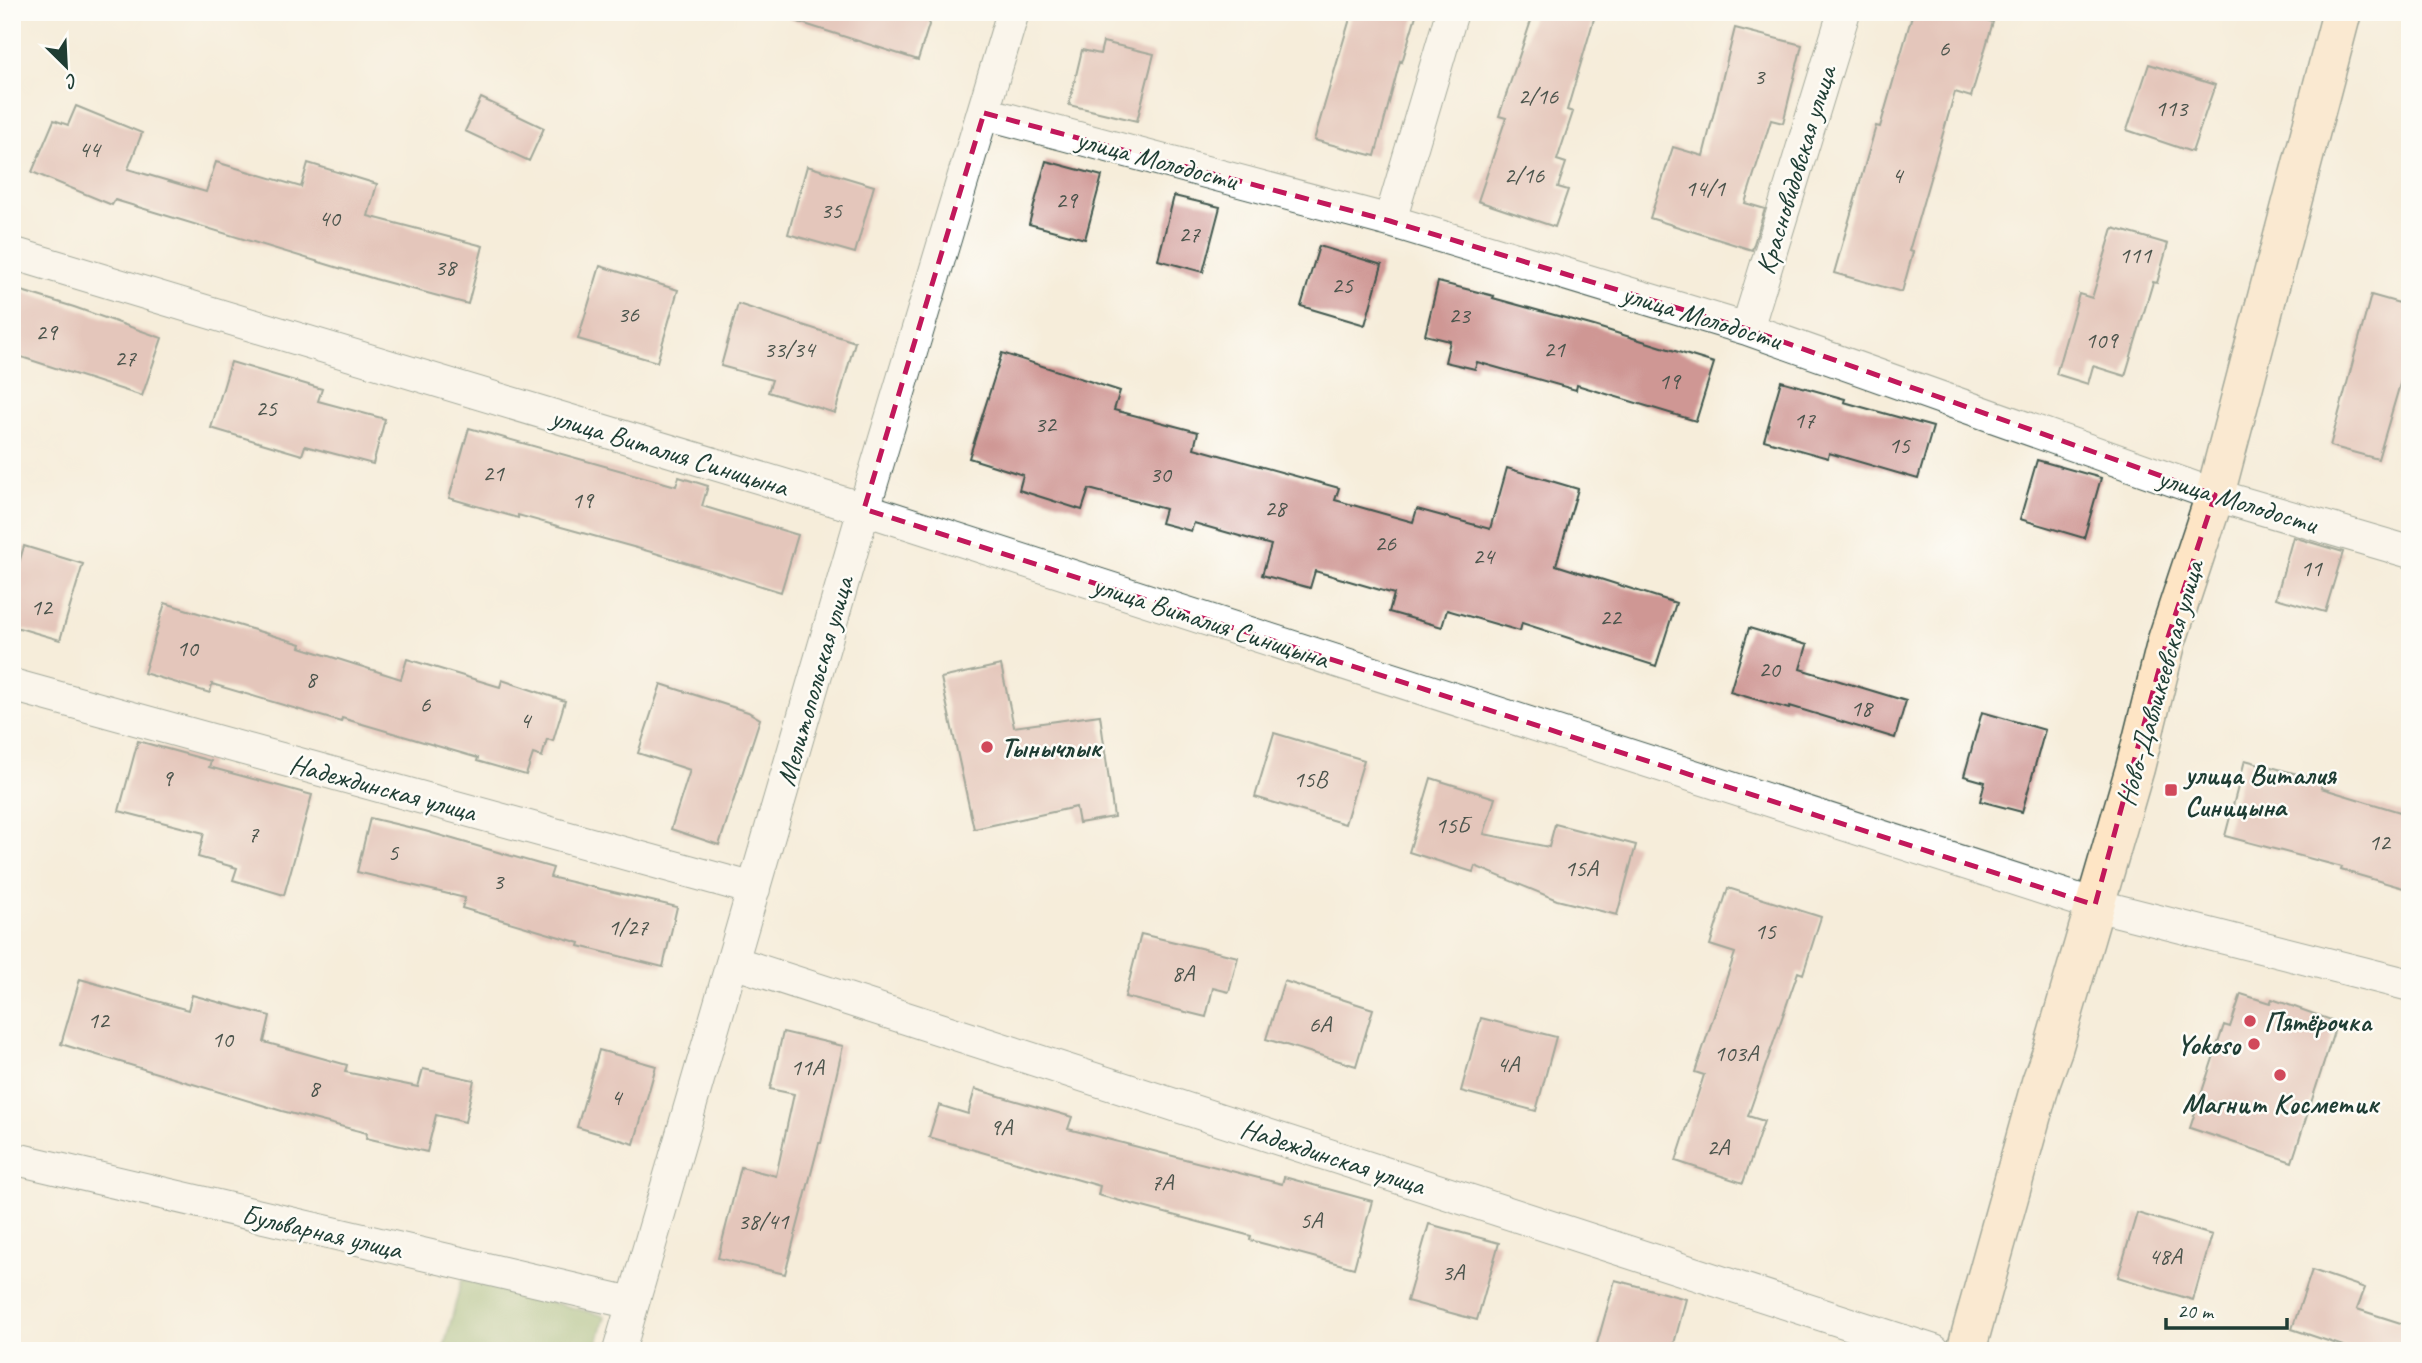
<svg xmlns="http://www.w3.org/2000/svg" width="2422" height="1363" font-family="Caveat,sans-serif">
<rect width="100%" height="100%" fill="#fdfcf7"/>
<filter id="ink" filterUnits="userSpaceOnUse"><feTurbulence type="fractalNoise" baseFrequency=".0143" numOctaves="2"/><feDisplacementMap in="SourceGraphic" scale="14" xChannelSelector="R" yChannelSelector="G"/><feConvolveMatrix kernelMatrix="1 2 1 2 8 2 1 2 1" color-interpolation-filters="sRGB"/></filter>
<filter id="wash" filterUnits="userSpaceOnUse"><feTurbulence type="fractalNoise" baseFrequency=".00686" numOctaves="4" result="noise"/><feDisplacementMap in="SourceGraphic" scale="28" xChannelSelector="R" yChannelSelector="G"/><feGaussianBlur stdDeviation="1.57" result="paint"/><feColorMatrix in="noise" values="0 0 0 0 0 0 0 0 0 0 0 0 0 0 0 0 0 1.4 0 .05"/><feComposite in="paint" operator="in"/></filter>
<g filter="url(#wash)">
<rect width="100%" height="100%" fill="#f6edda"/>
<!-- forest -->
<path fill="#84aa60" stroke="#52744a" stroke-width="2" d="M 462,1279 L 605,1316 L 596,1351 L 443,1351 Z"/>
<g id="blocks">
<!-- building -->
<path fill="#cf9794" d="M 790,12 L 933,12 L 918,60 L 789,19 Z
M 1352,12 L 1417,12 L 1402,62 L 1400,61 L 1375,156 L 1314,140 Z
M 1534,12 L 1596,12 L 1567,110 L 1573,112 L 1557,160 L 1566,163 L 1558,187 L 1568,190 L 1555,227 L 1478,201 L 1506,118 L 1499,116 Z
M 1913,12 L 1959,12 L 1993,22 L 1971,97 L 1955,92 L 1909,251 L 1913,252 L 1902,292 L 1834,273 L 1876,126 L 1880,127 Z
M 1735,28 L 1802,45 L 1783,123 L 1771,120 L 1745,203 L 1765,209 L 1752,250 L 1650,218 L 1673,147 L 1703,156 Z
M 1103,42 L 1154,54 L 1137,121 L 1069,105 L 1082,50 L 1100,54 Z
M 2149,64 L 2215,85 L 2192,152 L 2127,130 Z
M 481,98 L 544,128 L 529,161 L 465,131 Z
M 76,106 L 142,133 L 128,169 L 206,192 L 216,162 L 301,187 L 308,163 L 377,184 L 368,216 L 483,246 L 468,304 L 375,279 L 115,200 L 112,205 L 32,172 L 54,120 L 68,125 Z
M 1046,161 L 1102,176 L 1085,239 L 1029,224 Z
M 807,166 L 874,186 L 855,253 L 788,234 Z
M 1174,196 L 1220,207 L 1203,272 L 1158,260 Z
M 2113,228 L 2168,244 L 2157,283 L 2153,282 L 2125,376 L 2093,366 L 2088,384 L 2056,374 L 2079,294 L 2092,298 Z
M 1319,246 L 1382,265 L 1365,325 L 1301,306 Z
M 600,266 L 678,290 L 657,362 L 578,339 Z
M 1438,282 L 1494,296 L 1493,298 L 1594,326 L 1714,363 L 1696,421 L 1577,385 L 1576,390 L 1477,362 L 1475,369 L 1445,362 L 1450,341 L 1425,335 Z
M 12,288 L 74,307 L 162,338 L 142,396 L 12,354 Z
M 2371,295 L 2410,306 L 2410,350 L 2378,459 L 2330,446 Z
M 738,304 L 855,342 L 835,413 L 768,392 L 772,380 L 721,366 Z
M 1002,353 L 1120,391 L 1114,410 L 1198,432 L 1194,448 L 1339,488 L 1335,500 L 1413,522 L 1417,509 L 1490,529 L 1507,468 L 1578,489 L 1556,565 L 1676,603 L 1656,666 L 1522,623 L 1520,631 L 1447,610 L 1442,627 L 1389,612 L 1394,594 L 1315,571 L 1310,588 L 1262,575 L 1271,545 L 1194,523 L 1191,531 L 1161,523 L 1165,509 L 1089,489 L 1082,510 L 1019,490 L 1023,475 L 969,458 Z
M 231,362 L 322,389 L 318,401 L 385,419 L 373,464 L 305,446 L 302,455 L 211,428 Z
M 1781,381 L 1845,399 L 1844,402 L 1933,427 L 1918,479 L 1829,453 L 1828,458 L 1764,440 Z
M 469,428 L 676,486 L 679,477 L 708,486 L 702,506 L 798,535 L 781,592 L 655,553 L 518,515 L 518,518 L 449,498 Z
M 2037,460 L 2101,478 L 2084,538 L 2020,519 Z
M 2293,537 L 2343,552 L 2325,612 L 2276,598 Z
M 24,546 L 83,564 L 60,640 L 12,626 L 12,587 Z
M 165,603 L 301,644 L 300,647 L 401,679 L 407,659 L 500,687 L 502,680 L 565,701 L 553,741 L 547,739 L 542,757 L 533,754 L 526,775 L 477,761 L 478,758 L 342,718 L 341,722 L 212,684 L 210,693 L 144,673 Z
M 1749,628 L 1807,645 L 1800,669 L 1906,701 L 1895,738 L 1790,706 L 1789,709 L 1730,692 Z
M 1001,665 L 1014,727 L 1100,715 L 1114,817 L 1079,823 L 1076,807 L 974,829 L 941,678 Z
M 661,684 L 748,712 L 760,719 L 719,845 L 671,829 L 690,770 L 638,753 Z
M 1982,712 L 2045,730 L 2022,812 L 1980,801 L 1985,782 L 1964,776 Z
M 1274,733 L 1364,760 L 1345,824 L 1255,797 Z
M 138,741 L 211,761 L 209,767 L 312,795 L 284,895 L 233,880 L 237,868 L 198,857 L 204,833 L 119,811 Z
M 2245,760 L 2323,781 L 2321,788 L 2410,815 L 2410,890 L 2341,870 L 2342,867 L 2225,836 Z
M 1431,778 L 1495,798 L 1484,834 L 1549,847 L 1555,824 L 1636,845 L 1617,915 L 1557,900 L 1475,866 L 1473,872 L 1409,852 Z
M 370,818 L 425,831 L 553,868 L 550,877 L 677,907 L 663,967 L 579,946 L 580,943 L 462,908 L 465,898 L 357,872 Z
M 1728,888 L 1821,917 L 1803,974 L 1798,972 L 1748,1116 L 1764,1121 L 1743,1183 L 1676,1161 L 1704,1075 L 1695,1072 L 1735,953 L 1710,945 Z
M 1141,934 L 1238,957 L 1229,992 L 1213,988 L 1206,1017 L 1125,997 Z
M 80,979 L 188,1010 L 192,995 L 270,1016 L 264,1042 L 347,1065 L 345,1072 L 418,1087 L 423,1069 L 474,1080 L 465,1122 L 436,1115 L 427,1152 L 366,1138 L 367,1133 L 282,1111 L 61,1044 Z
M 1284,981 L 1373,1009 L 1356,1066 L 1266,1039 Z
M 2241,994 L 2270,1003 L 2272,999 L 2337,1022 L 2292,1162 L 2190,1128 L 2224,1025 L 2230,1027 Z
M 1481,1018 L 1556,1037 L 1536,1111 L 1461,1091 Z
M 783,1032 L 843,1046 L 821,1143 L 819,1143 L 785,1274 L 718,1258 L 741,1167 L 776,1176 L 794,1094 L 770,1089 Z
M 599,1050 L 656,1066 L 634,1144 L 577,1127 Z
M 975,1089 L 1072,1117 L 1068,1129 L 1282,1184 L 1284,1177 L 1372,1201 L 1354,1268 L 1250,1240 L 1251,1236 L 1098,1195 L 1100,1186 L 929,1137 L 939,1105 L 968,1114 Z
M 2137,1213 L 2212,1235 L 2193,1300 L 2118,1277 Z
M 1429,1224 L 1499,1243 L 1477,1320 L 1407,1301 Z
M 2312,1270 L 2365,1288 L 2357,1309 L 2410,1326 L 2410,1351 L 2358,1351 L 2292,1329 Z
M 1615,1280 L 1686,1299 L 1672,1351 L 1595,1351 Z"/>
</g>
</g>
<g filter="url(#ink)">
<use href="#blocks" fill-opacity="0" stroke="#3f574d" stroke-width="2"/>
<g fill="none" stroke-linecap="round" stroke-linejoin="round">
<defs>
<path id="street" d="M 984,113 L 1390,221 L 1747,329 L 2215,495 L 2410,552
M 1390,221 L 1452,12
M 12,253 L 864,509 L 2095,905 L 2410,985
M 1747,329 L 1844,12
M 12,685 L 754,889
M 733,962 L 1934,1351
M 12,1158 L 632,1303
M 619,1351 L 864,509 L 1013,12"/>
<path id="secondary" d="M 1966,1351 L 2041,1082 L 2053,1049 L 2135,768 L 2167,640 L 2215,495 L 2342,12"/>
</defs>
<!-- street casing -->
<use href="#street" stroke="#3f574d" stroke-width="34"/>
<!-- secondary casing -->
<use href="#secondary" stroke="#3f574d" stroke-width="41"/>
<!-- street -->
<use href="#street" stroke="#fff" stroke-width="32"/>
<!-- secondary -->
<use href="#secondary" stroke="#fee5c5" stroke-width="38"/>
</g>
</g>
<!-- marked area -->
<path d="M0 0H2422V1363H0ZM 984,113 L 1390,221 L 1747,329 L 2215,495 L 2167,640 L 2095,905 L 864,509 Z" fill="#f6edda" fill-opacity=".55" fill-rule="evenodd"/>
<path fill="none" stroke="#c2185b" stroke-width="5" stroke-dasharray="14 9" stroke-linejoin="round" d="M 984,113 L 1390,221 L 1747,329 L 2215,495 L 2167,640 L 2095,905 L 864,509 Z"/>
<!-- markers -->
<g fill="#d1495b" stroke="#fdfcf7" stroke-width="2.5">
<circle cx="987" cy="747" r="7"/>
<rect x="2164" y="783" width="14" height="14" rx="3.5"/>
<circle cx="2250" cy="1021" r="7"/>
<circle cx="2254" cy="1044" r="7"/>
<circle cx="2280" cy="1075" r="7"/>
</g>
<g text-anchor="middle" stroke-width="5" stroke-linejoin="round" paint-order="stroke">
<!-- number labels -->
<g font-size="24" fill="#4b544c">
<text x="1944" y="56">6</text>
<text x="1759" y="84">3</text>
<text x="1538" y="104">2/16</text>
<text x="2171" y="116">113</text>
<text x="89" y="157">44</text>
<text x="1524" y="183">2/16</text>
<text x="1897" y="183">4</text>
<text x="1705" y="196">14/1</text>
<text x="1066" y="208">29</text>
<text x="831" y="218">35</text>
<text x="329" y="226">40</text>
<text x="1189" y="242">27</text>
<text x="2135" y="263">111</text>
<text x="445" y="275">38</text>
<text x="1342" y="293">25</text>
<text x="628" y="322">36</text>
<text x="1459" y="323">23</text>
<text x="46" y="340">29</text>
<text x="2101" y="348">109</text>
<text x="789" y="357">33/34</text>
<text x="1554" y="357">21</text>
<text x="125" y="366">27</text>
<text x="1669" y="389">19</text>
<text x="266" y="416">25</text>
<text x="1804" y="428">17</text>
<text x="1045" y="432">32</text>
<text x="1899" y="453">15</text>
<text x="493" y="481">21</text>
<text x="1160" y="482">30</text>
<text x="582" y="508">19</text>
<text x="1275" y="516">28</text>
<text x="1385" y="551">26</text>
<text x="1483" y="564">24</text>
<text x="2311" y="576">11</text>
<text x="41" y="615">12</text>
<text x="1610" y="625">22</text>
<text x="187" y="656">10</text>
<text x="1769" y="677">20</text>
<text x="311" y="687">8</text>
<text x="425" y="712">6</text>
<text x="1861" y="716">18</text>
<text x="525" y="728">4</text>
<text x="167" y="786">9</text>
<text x="1310" y="787">15В</text>
<text x="1452" y="833">15Б</text>
<text x="253" y="842">7</text>
<text x="2379" y="850">12</text>
<text x="393" y="860">5</text>
<text x="1581" y="876">15А</text>
<text x="498" y="889">3</text>
<text x="628" y="935">1/27</text>
<text x="1765" y="939">15</text>
<text x="1183" y="981">8А</text>
<text x="98" y="1028">12</text>
<text x="1320" y="1032">6А</text>
<text x="222" y="1047">10</text>
<text x="1736" y="1061">103А</text>
<text x="1508" y="1072">4А</text>
<text x="807" y="1075">11А</text>
<text x="314" y="1096">8</text>
<text x="616" y="1105">4</text>
<text x="1001" y="1135">9А</text>
<text x="1718" y="1155">2А</text>
<text x="1162" y="1190">7А</text>
<text x="1311" y="1228">5А</text>
<text x="763" y="1229">38/41</text>
<text x="2165" y="1264">48А</text>
<text x="1453" y="1280">3А</text>
</g>
<!-- street labels -->
<g font-size="28" fill="#1f3d34" stroke="#fdfcf7">
<text transform="translate(1157 159) rotate(15)" y="10">улица Молодости</text>
<text transform="translate(1795 170) rotate(-73)" y="10">Красновидовская улица</text>
<text transform="translate(1702 316) rotate(17)" y="10">улица Молодости</text>
<text transform="translate(670 451) rotate(17)" y="10">улица Виталия Синицына</text>
<text transform="translate(2238 500) rotate(17)" y="10">улица Молодости</text>
<text transform="translate(1211 621) rotate(18)" y="10">улица Виталия Синицына</text>
<text transform="translate(814 681) rotate(-74)" y="10">Мелитопольская улица</text>
<text transform="translate(2159 683) rotate(-74)" y="10">Ново-Давликеевская улица</text>
<text transform="translate(383 787) rotate(15)" y="10">Надеждинская улица</text>
<text transform="translate(1333 1156) rotate(18)" y="10">Надеждинская улица</text>
<text transform="translate(322 1231) rotate(13)" y="10">Бульварная улица</text>
</g>
<!-- poi labels -->
<g font-size="28" font-weight="bold" fill="#1f3d34" stroke="#fdfcf7" text-anchor="start">
<text x="1001" y="757">Тынычлык</text>
<text x="2185" y="784">улица Виталия<tspan x="2185" dy="32">Синицына</tspan></text>
<text x="2264" y="1031">Пятёрочка</text>
<text x="2240" y="1054" text-anchor="end">Yokoso</text>
<text x="2280" y="1113" text-anchor="middle">Магнит Косметик</text>
</g>
</g>
<!-- margin -->
<rect width="2422" height="1363" fill="none" stroke="#fdfcf7" stroke-width="42"/>
<!-- north arrow -->
<g transform="translate(66 66) rotate(156)" stroke="#fdfcf7" stroke-width="5" paint-order="stroke">
<path d="M0-5L12 26L0 18L-12 26Z" fill="#1f3d34"/>
<text y="-10" font-size="19" font-weight="bold" text-anchor="middle" fill="#1f3d34">С</text>
</g>
<!-- scale -->
<path d="M2166 1318v10h121v-10" fill="none" stroke="#1f3d34" stroke-width="3.5"/>
<text x="2177" y="1318" font-size="21" fill="#1f3d34" stroke="#fdfcf7" stroke-width="5" paint-order="stroke">20 m</text>
</svg>
